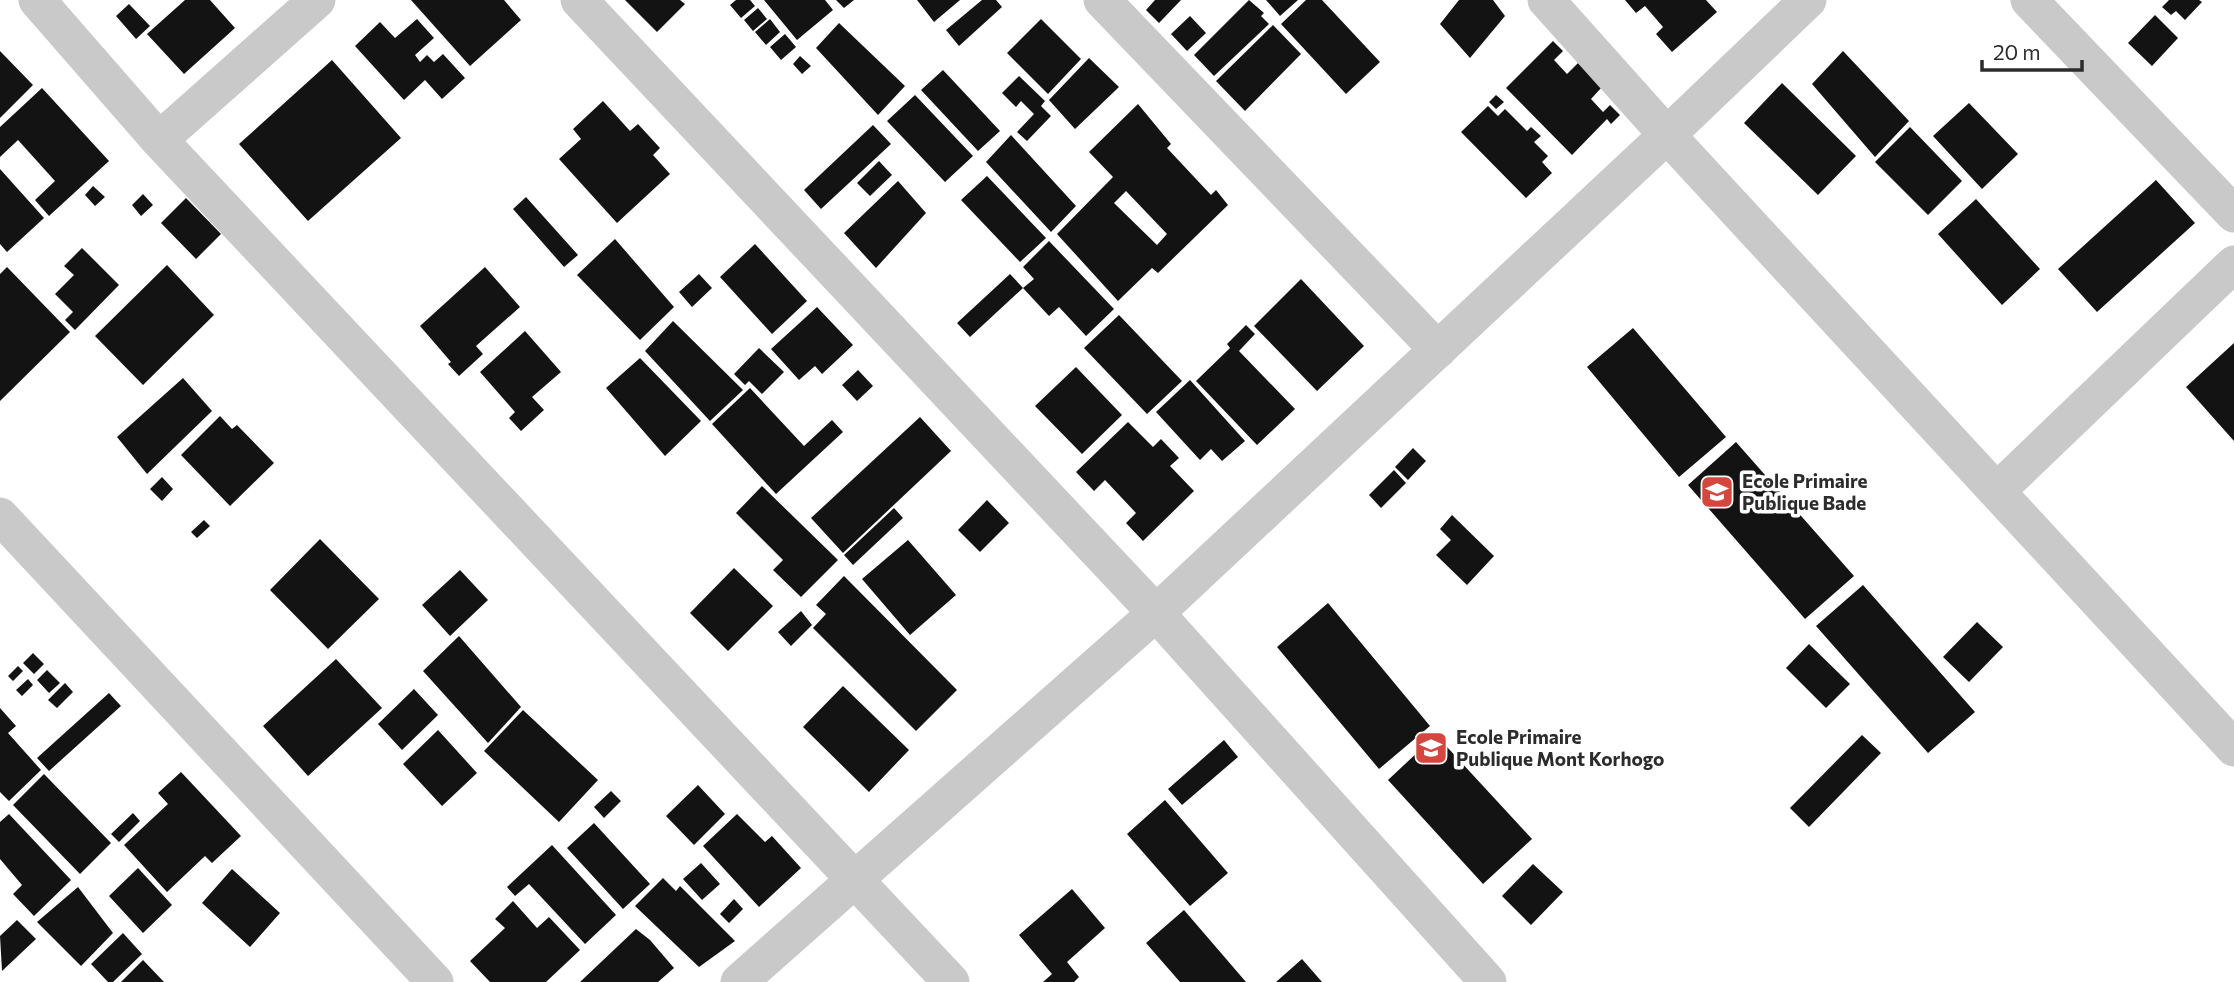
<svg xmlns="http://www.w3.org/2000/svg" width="2234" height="982" font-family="Commissioner,sans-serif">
<rect width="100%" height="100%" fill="#fff"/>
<!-- building -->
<path fill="#131313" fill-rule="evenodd" d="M 185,0 L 210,0 L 235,28 L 184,74 L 147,34 Z
M 411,0 L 504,0 L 521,20 L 470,66 Z
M 625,0 L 680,0 L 685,4 L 657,32 Z
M 736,0 L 750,0 L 755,6 L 741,18 L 730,5 Z
M 764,0 L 825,0 L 833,10 L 797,40 Z
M 836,0 L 854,0 L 844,8 Z
M 917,0 L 960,0 L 934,22 Z
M 982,0 L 996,0 L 1002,7 L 959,46 L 946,30 Z
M 1155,0 L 1181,0 L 1159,23 L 1146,10 Z
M 1249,0 L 1264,13 L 1261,16 L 1269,24 L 1214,76 L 1194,55 Z
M 1266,0 L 1298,0 L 1280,16 Z
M 1306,0 L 1322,0 L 1380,62 L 1346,94 L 1281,24 Z
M 1459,0 L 1493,0 L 1505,16 L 1470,58 L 1440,24 Z
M 1625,0 L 1706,0 L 1717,12 L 1672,52 L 1656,34 L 1663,27 L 1645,6 L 1636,13 Z
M 2169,0 L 2199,0 L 2202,2 L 2185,20 L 2176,11 L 2171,15 L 2162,7 Z
M 129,4 L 150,26 L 136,39 L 116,16 Z
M 758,8 L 767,19 L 753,31 L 744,20 Z
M 2155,15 L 2178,38 L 2152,66 L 2128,43 Z
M 1190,16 L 1206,33 L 1187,51 L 1171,34 Z
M 417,19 L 434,38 L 415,55 L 420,62 L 427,55 L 434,62 L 443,54 L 465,78 L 442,99 L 425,80 L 404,100 L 355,46 L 380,22 L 395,38 Z
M 770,19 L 780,32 L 766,45 L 755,32 Z
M 1041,19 L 1081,59 L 1048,94 L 1007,53 Z
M 839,23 L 905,86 L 878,115 L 816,48 Z
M 1273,25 L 1301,54 L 1245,111 L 1216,81 Z
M 785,34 L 796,47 L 781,60 L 770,47 Z
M 1553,41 L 1563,51 L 1554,60 L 1567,74 L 1578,63 L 1602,87 L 1591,99 L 1603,112 L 1610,105 L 1620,115 L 1611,124 L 1607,119 L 1572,155 L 1506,88 Z
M 0,51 L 33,85 L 0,118 Z
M 1843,51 L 1909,121 L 1875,157 L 1812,84 Z
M 800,56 L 811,66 L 802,74 L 793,64 Z
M 1089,58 L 1119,87 L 1075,129 L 1049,100 Z
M 332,60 L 401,138 L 308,221 L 239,144 Z
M 943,70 L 1000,131 L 978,151 L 921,90 Z
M 1019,76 L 1045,101 L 1041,106 L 1051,116 L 1027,141 L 1017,132 L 1034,114 L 1021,101 L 1016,107 L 1002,93 Z
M 1782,83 L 1856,156 L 1818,195 L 1744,123 Z
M 42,88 L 109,161 L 49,216 L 35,200 L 55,181 L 18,140 L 0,157 L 0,127 Z
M 915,95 L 973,156 L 945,182 L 887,121 Z
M 1496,95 L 1504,102 L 1496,109 L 1489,102 Z
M 603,101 L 630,131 L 638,124 L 660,148 L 653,155 L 670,174 L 617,223 L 559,159 L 581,139 L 573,129 Z
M 1969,103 L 2018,154 L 1982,189 L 1933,136 Z
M 1138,104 L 1171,144 L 1167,148 L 1211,195 L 1216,190 L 1228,205 L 1158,273 L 1152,268 L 1118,301 L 1057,234 L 1113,177 L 1089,152 ZM 1126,191 L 1167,234 L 1157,245 L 1114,203 Z
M 1488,106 L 1498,116 L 1505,109 L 1527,131 L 1531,127 L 1541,136 L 1534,142 L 1548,156 L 1542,162 L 1552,173 L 1526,198 L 1461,132 Z
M 873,125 L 891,144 L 821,209 L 804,190 Z
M 1910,127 L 1962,181 L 1928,215 L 1875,162 Z
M 1011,135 L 1076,206 L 1051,232 L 986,162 Z
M 879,161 L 892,175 L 870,196 L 857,183 Z
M 0,169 L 44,218 L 7,252 L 0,244 Z
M 987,176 L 1046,238 L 1020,262 L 961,200 Z
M 2156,180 L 2195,223 L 2097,312 L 2058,269 Z
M 898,181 L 926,213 L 876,268 L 844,233 Z
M 93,186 L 105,197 L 95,206 L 85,195 Z
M 143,194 L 153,205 L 141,216 L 132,205 Z
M 526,197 L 578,255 L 564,267 L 513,209 Z
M 186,198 L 221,234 L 196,259 L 161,223 Z
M 1976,199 L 2040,269 L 2002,305 L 1938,234 Z
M 615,239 L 674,307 L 640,340 L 577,275 Z
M 1049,241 L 1114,309 L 1086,336 L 1059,307 L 1049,316 L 1023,288 L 1034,279 L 1023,267 Z
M 755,244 L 807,301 L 772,334 L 720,277 Z
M 82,248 L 119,285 L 75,330 L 65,320 L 73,312 L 55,294 L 74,275 L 64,266 Z
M 167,265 L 214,315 L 143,385 L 95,336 Z
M 7,267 L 70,332 L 0,401 L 0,274 Z
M 485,267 L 520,307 L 476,346 L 483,354 L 459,376 L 448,364 L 451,362 L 420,326 Z
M 699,274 L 712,288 L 692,307 L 679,292 Z
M 1010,274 L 1023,288 L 970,337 L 957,323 Z
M 1301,279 L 1364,346 L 1317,391 L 1254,326 Z
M 817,307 L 853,345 L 822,374 L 815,366 L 799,380 L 771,349 Z
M 1119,315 L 1182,381 L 1147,414 L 1084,348 Z
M 673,321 L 743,390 L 710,421 L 645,351 Z
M 1246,325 L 1255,334 L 1239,351 L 1295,409 L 1257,445 L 1196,381 L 1230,348 L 1227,344 Z
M 1633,328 L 1726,437 L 1679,477 L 1587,367 Z
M 525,331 L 561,372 L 532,397 L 544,410 L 521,431 L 509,418 L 515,412 L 480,372 Z
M 2234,343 L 2234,441 L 2186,387 Z
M 759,348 L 784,372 L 762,394 L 749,381 L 745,385 L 734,374 Z
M 640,358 L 701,421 L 665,456 L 606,388 Z
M 1076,367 L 1122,415 L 1082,454 L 1035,406 Z
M 858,370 L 873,386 L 857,401 L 842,385 Z
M 183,378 L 212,411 L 147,474 L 117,437 Z
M 1190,380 L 1245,441 L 1222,461 L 1211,449 L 1200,460 L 1156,412 Z
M 750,388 L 804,446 L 832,420 L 843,432 L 776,494 L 712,424 Z
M 220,416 L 232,429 L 237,425 L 274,463 L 230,506 L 181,455 Z
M 920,417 L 951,451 L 843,553 L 811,518 Z
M 1128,422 L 1153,447 L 1161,439 L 1179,458 L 1170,466 L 1194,491 L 1143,541 L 1126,523 L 1136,513 L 1105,480 L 1094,491 L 1076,472 Z
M 1736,442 L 1854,576 L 1805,619 L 1688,485 Z
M 1413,448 L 1426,461 L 1408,480 L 1395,467 Z
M 1394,470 L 1406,483 L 1381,508 L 1369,495 Z
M 162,477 L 173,489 L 162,501 L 150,489 Z
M 762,486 L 838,560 L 801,597 L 773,570 L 783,560 L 736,513 Z
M 987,500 L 1009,523 L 980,552 L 958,530 Z
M 894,508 L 903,518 L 853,565 L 844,555 Z
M 1452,515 L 1494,556 L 1467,585 L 1436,555 L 1451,540 L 1440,529 Z
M 204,520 L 210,526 L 197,538 L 191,532 Z
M 320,539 L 379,599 L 328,649 L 270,590 Z
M 908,540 L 956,595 L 910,635 L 862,579 Z
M 734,568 L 773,606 L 728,651 L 690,613 Z
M 460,570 L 488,600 L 450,636 L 422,605 Z
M 844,576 L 957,690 L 916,731 L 813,628 L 826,614 L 816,605 Z
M 1863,585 L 1975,712 L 1928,753 L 1816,626 Z
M 1328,603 L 1430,726 L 1379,769 L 1277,647 Z
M 801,611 L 812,625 L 791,646 L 778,632 Z
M 1977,622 L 2003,647 L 1969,682 L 1943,657 Z
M 459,636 L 521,707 L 488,743 L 423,671 Z
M 1809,644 L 1850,684 L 1826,708 L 1786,668 Z
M 33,653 L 44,664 L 34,674 L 23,663 Z
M 336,659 L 382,708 L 308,776 L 263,726 Z
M 18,666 L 23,671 L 13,681 L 8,676 Z
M 47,670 L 60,683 L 49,693 L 37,680 Z
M 28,679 L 33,685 L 22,696 L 16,690 Z
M 65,683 L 73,692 L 57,708 L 48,700 Z
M 843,686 L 909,750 L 869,792 L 803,727 Z
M 414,689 L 438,715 L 402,750 L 378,724 Z
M 109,693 L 121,706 L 49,771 L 37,758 Z
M 0,708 L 16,726 L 8,733 L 41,770 L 9,801 L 0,792 Z
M 523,710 L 598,780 L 559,822 L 484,751 Z
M 438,730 L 477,773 L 442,806 L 403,764 Z
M 1436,735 L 1532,839 L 1483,884 L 1388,780 Z
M 1862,735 L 1881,753 L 1809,827 L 1790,808 Z
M 1224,740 L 1238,757 L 1182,805 L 1168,789 Z
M 181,772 L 241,836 L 212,863 L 205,856 L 167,892 L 124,845 L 168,804 L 158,793 Z
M 44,774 L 111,843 L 80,874 L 13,805 Z
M 698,785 L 725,814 L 694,845 L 666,816 Z
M 611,791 L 621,801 L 604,818 L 594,807 Z
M 1165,800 L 1228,873 L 1190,906 L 1127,834 Z
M 133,813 L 140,821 L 119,842 L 111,834 Z
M 9,814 L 71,880 L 34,916 L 13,894 L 22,885 L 0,859 L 0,822 Z
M 737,814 L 765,842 L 772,836 L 801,868 L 759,907 L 703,846 Z
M 594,823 L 650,884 L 623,909 L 567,848 Z
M 552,845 L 616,915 L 585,944 L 529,884 L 515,896 L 507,887 Z
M 701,863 L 720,884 L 702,900 L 683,879 Z
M 1533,864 L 1563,892 L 1531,925 L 1502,896 Z
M 138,868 L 172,905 L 143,933 L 109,896 Z
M 232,869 L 280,913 L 250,947 L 202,903 Z
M 663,878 L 676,891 L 680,886 L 735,941 L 699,967 L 635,906 Z
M 78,887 L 113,933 L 81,966 L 37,922 Z
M 1072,889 L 1105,928 L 1067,962 L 1079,977 L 1074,982 L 1043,982 L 1052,974 L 1019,935 Z
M 734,899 L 743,909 L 729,923 L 720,914 Z
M 513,901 L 537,928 L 549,917 L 580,950 L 546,982 L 490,982 L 470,961 L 505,928 L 495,919 Z
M 1184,910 L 1246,982 L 1180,982 L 1146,943 Z
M 17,920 L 36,939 L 2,971 L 0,936 Z
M 636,929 L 650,940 L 674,968 L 658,982 L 580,982 Z
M 123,933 L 142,954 L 113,982 L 108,982 L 91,964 Z
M 1302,959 L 1322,982 L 1276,982 Z
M 143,960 L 164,982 L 121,982 Z"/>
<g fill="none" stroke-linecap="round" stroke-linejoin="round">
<!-- street -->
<path stroke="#c9c9c9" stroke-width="37" d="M 37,0 L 159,140 L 951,982
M 579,0 L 1156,613 L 1488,982
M 1102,0 L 1438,350
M 1546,0 L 1667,135 L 2234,748
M 2029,0 L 2234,214
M 159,140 L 317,0
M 1997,491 L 2234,264
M 0,516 L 435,982
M 739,982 L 1156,613 L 1667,135 L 1808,0"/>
</g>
<!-- icons -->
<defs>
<symbol id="school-square" viewBox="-11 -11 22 22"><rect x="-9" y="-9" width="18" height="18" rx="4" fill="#d4463e" stroke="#fff"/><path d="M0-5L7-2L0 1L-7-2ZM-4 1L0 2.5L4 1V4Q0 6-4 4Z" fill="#fff"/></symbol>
</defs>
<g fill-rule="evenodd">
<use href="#school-square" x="1698" y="473" width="38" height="38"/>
<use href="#school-square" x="1412" y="729" width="38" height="38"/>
</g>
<g text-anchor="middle" stroke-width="7" stroke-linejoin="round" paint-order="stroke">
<!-- poi labels -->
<g font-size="19" font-weight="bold" fill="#2c2c2c" stroke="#fff" text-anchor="start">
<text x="1742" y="488">Ecole Primaire<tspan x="1742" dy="22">Publique Bade</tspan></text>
<text x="1456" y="744">Ecole Primaire<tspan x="1456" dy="22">Publique Mont Korhogo</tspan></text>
</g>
</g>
<!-- scale -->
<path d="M1982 60v10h100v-10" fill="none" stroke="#2c2c2c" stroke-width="3.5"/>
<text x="1993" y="60" font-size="21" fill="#2c2c2c" stroke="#ffffff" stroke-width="5" paint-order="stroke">20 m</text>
</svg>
